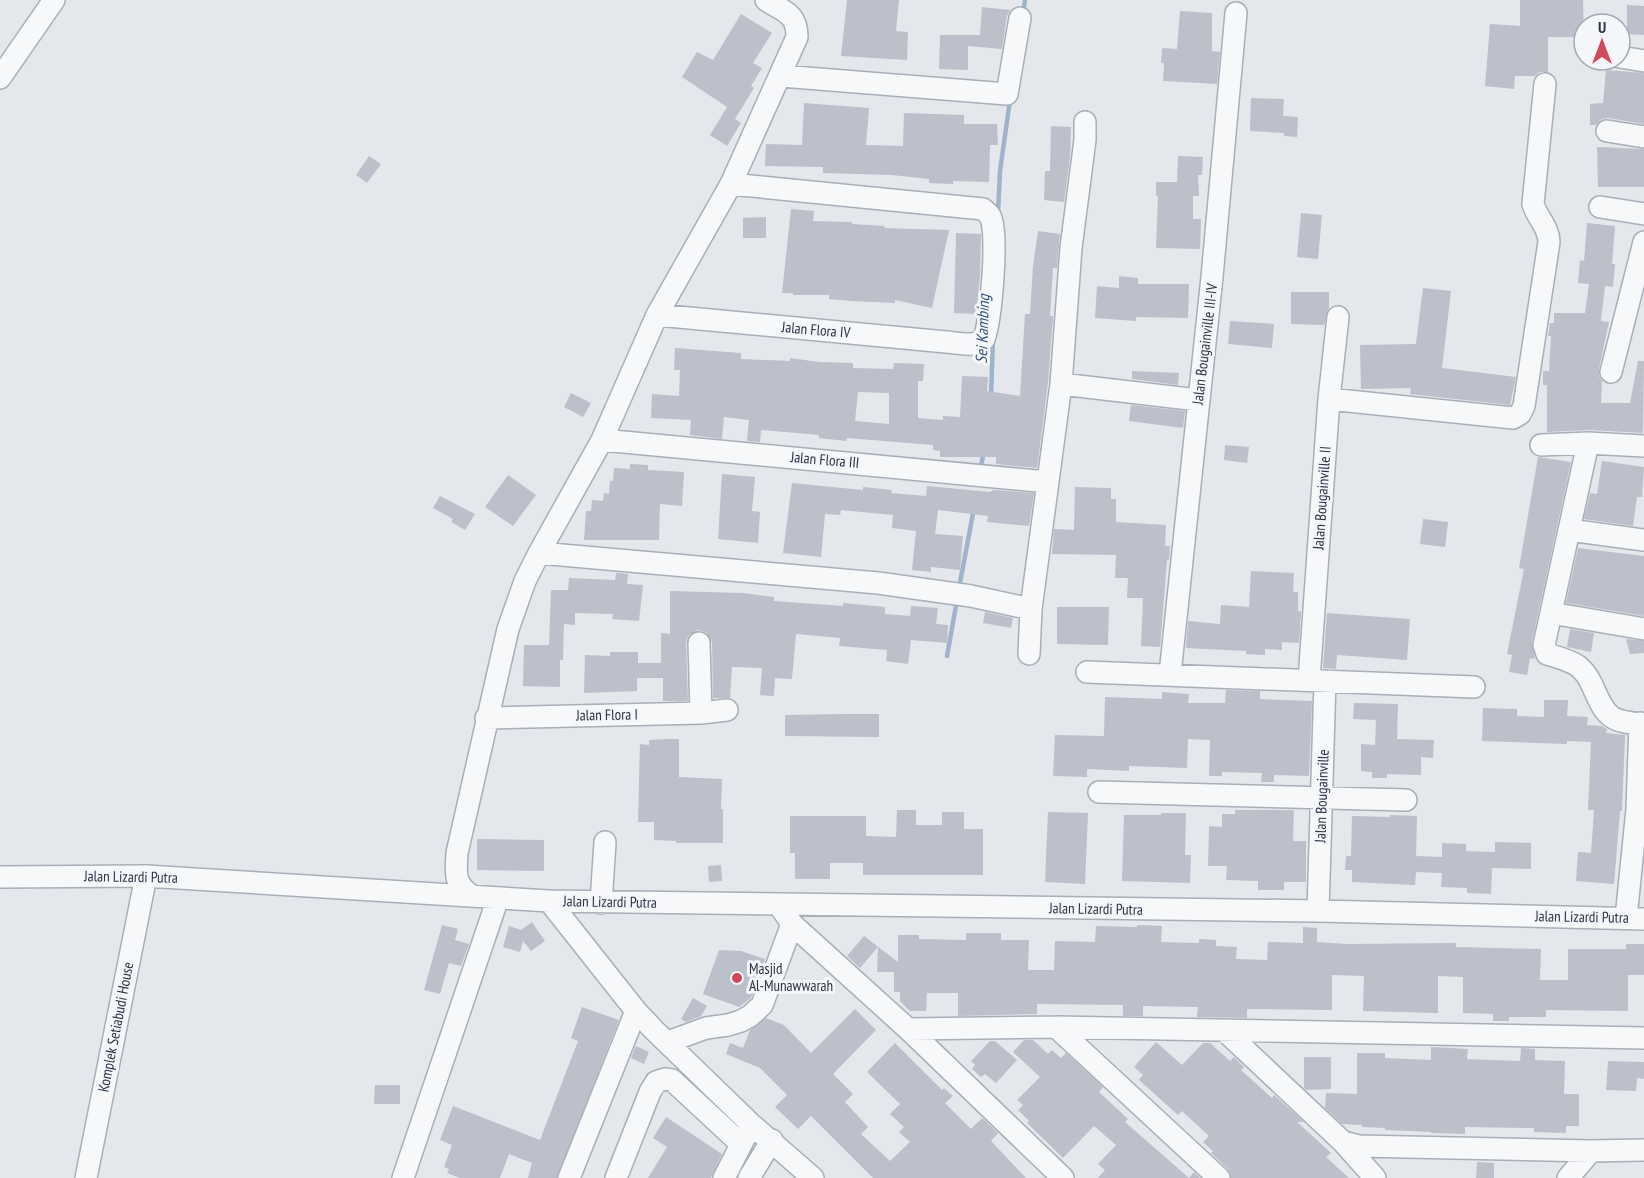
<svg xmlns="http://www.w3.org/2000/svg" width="1644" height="1178" font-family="'PT Sans Narrow',sans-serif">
<rect width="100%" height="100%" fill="#e4e7ec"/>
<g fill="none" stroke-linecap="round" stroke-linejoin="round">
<!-- stream -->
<path stroke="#9fb4cc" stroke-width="4.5" d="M 1023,14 L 1025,0
M 998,213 L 1000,171 L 1010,100
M 991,396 L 993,339
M 980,470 L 984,452
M 959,588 L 974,508
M 947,656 L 957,600"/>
</g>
<!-- building -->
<path fill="#bbc0ca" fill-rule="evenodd" d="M 847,0 L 899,0 L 896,31 L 908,32 L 907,60 L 841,56 Z
M 1520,0 L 1583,0 L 1584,37 L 1548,37 L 1548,72 L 1540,72 L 1535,76 L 1515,76 L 1514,89 L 1485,86 L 1490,24 L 1520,26 Z
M 1627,5 L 1644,6 L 1644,35 L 1627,34 Z
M 982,7 L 1010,10 L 1007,16 L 1002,49 L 968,46 L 968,70 L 939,69 L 940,35 L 980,35 Z
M 1180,11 L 1212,13 L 1212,51 L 1220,52 L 1217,84 L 1163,81 L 1164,63 L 1161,63 L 1162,48 L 1177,49 Z
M 741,14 L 772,33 L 753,63 L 762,68 L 751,86 L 754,88 L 735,119 L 741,123 L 727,146 L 710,135 L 727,107 L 682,77 L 697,52 L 713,60 Z
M 1606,70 L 1644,73 L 1644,124 L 1608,118 L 1602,119 L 1596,125 L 1590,125 L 1590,104 L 1603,103 Z
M 1251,98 L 1284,99 L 1283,116 L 1298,117 L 1297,137 L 1284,136 L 1284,133 L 1250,131 Z
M 804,103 L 869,108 L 866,145 L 903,146 L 904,113 L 964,115 L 964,124 L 997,124 L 998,145 L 990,145 L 989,182 L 953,181 L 953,184 L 929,183 L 929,179 L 892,175 L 823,173 L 823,167 L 765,166 L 766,144 L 802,145 Z
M 1051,126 L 1071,127 L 1070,157 L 1064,202 L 1044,200 L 1045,171 L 1050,171 Z
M 1597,147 L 1644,149 L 1644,187 L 1598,187 Z
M 369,156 L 381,164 L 367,183 L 356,175 Z
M 1178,156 L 1203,157 L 1202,175 L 1198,175 L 1199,196 L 1193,196 L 1193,219 L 1201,219 L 1200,249 L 1156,248 L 1158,196 L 1156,196 L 1156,182 L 1177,182 Z
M 791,209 L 814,211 L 813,221 L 852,222 L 852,224 L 885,226 L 884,228 L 949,230 L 932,308 L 895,300 L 895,303 L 851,301 L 829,299 L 829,295 L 793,295 L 793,293 L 782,293 Z
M 1301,213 L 1322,215 L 1318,259 L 1297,257 Z
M 766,217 L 766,238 L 743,238 L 743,218 Z
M 1587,223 L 1615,226 L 1612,264 L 1615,264 L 1613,287 L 1605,286 L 1601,321 L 1609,322 L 1599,369 L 1599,376 L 1602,381 L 1601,403 L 1630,403 L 1638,361 L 1644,361 L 1643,433 L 1589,430 L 1547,432 L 1547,385 L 1543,385 L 1543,371 L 1549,371 L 1551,336 L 1548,336 L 1550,323 L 1554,323 L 1554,313 L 1585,313 L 1589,284 L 1578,283 L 1580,260 L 1584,261 Z
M 1038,231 L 1060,234 L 1057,268 L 1053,268 L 1050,316 L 1053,316 L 1048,383 L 1037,468 L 996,464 L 996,457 L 940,457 L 940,451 L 933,450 L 933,445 L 847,438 L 846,441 L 819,438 L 819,435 L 761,430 L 760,442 L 747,441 L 749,420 L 724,417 L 722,439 L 690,435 L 691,420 L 651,418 L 652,394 L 679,396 L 680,370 L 674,370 L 675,348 L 741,353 L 741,359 L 790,361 L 790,358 L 819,362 L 853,363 L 853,368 L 893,369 L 894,363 L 924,364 L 923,381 L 918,381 L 918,418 L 943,420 L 943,416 L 960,417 L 962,376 L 988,377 L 987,391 L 1020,396 L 1025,314 L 1030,314 L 1033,266 ZM 858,392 L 889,393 L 889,424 L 855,421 Z
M 956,233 L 981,234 L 980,276 L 976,314 L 954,313 Z
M 1119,276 L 1138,278 L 1138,284 L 1189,284 L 1188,318 L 1136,317 L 1136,321 L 1095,318 L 1097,286 L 1119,288 Z
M 1423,288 L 1451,291 L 1442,368 L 1516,377 L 1510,405 L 1410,394 L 1411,388 L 1361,389 L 1360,345 L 1416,344 Z
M 1291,292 L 1329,292 L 1329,308 L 1324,325 L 1291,324 Z
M 1230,321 L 1274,324 L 1272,348 L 1228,344 Z
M 1132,371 L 1179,373 L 1178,385 L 1132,379 Z
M 571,393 L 591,403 L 583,417 L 564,407 Z
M 1131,405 L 1185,411 L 1183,428 L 1129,421 Z
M 1225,445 L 1249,447 L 1247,463 L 1224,460 Z
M 1538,457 L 1571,462 L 1532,642 L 1535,659 L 1530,658 L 1527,675 L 1509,672 L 1512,655 L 1507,654 L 1524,569 L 1519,568 Z
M 1602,461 L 1644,467 L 1642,497 L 1637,497 L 1633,526 L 1584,519 L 1590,493 L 1597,494 Z
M 630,464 L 648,465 L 648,470 L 684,472 L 682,506 L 660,504 L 659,540 L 584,540 L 586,511 L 591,511 L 592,500 L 603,501 L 604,493 L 609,494 L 610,481 L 613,481 L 614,468 L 630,469 Z
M 722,474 L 755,477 L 752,511 L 760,512 L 758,543 L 718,539 Z
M 508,475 L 536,495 L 513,526 L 485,507 Z
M 792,483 L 863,490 L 863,487 L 892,490 L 891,493 L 926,496 L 927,486 L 990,492 L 993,490 L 1034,493 L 1029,526 L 987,522 L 988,516 L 938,510 L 935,534 L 963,536 L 960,570 L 931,567 L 931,572 L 912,570 L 916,531 L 892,528 L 893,515 L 841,510 L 840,515 L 825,514 L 821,557 L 783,553 Z
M 1075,487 L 1111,488 L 1111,499 L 1116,499 L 1116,522 L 1166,525 L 1165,546 L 1170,546 L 1169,560 L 1167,560 L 1160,647 L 1141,646 L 1143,598 L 1127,598 L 1128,578 L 1115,578 L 1116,555 L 1052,554 L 1054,529 L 1074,530 Z
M 440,496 L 475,514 L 465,530 L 451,522 L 453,519 L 433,508 Z
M 1423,519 L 1448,522 L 1445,547 L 1420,544 Z
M 1578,548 L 1644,556 L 1644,616 L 1566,603 Z
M 1251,571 L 1294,573 L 1293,592 L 1298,592 L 1298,611 L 1301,611 L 1299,643 L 1282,642 L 1282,650 L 1265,649 L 1265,655 L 1246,654 L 1246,651 L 1186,648 L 1188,621 L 1220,624 L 1221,605 L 1249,607 Z
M 616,573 L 628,574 L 627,584 L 643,585 L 639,621 L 612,619 L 613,614 L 575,613 L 575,625 L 564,624 L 563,660 L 560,660 L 560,687 L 523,686 L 524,645 L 549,645 L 551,590 L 568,590 L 569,578 L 615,580 Z
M 670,591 L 742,593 L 774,597 L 774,601 L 843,606 L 843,603 L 885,607 L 885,614 L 910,616 L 911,606 L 938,608 L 936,624 L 948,625 L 947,643 L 911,640 L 908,664 L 886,661 L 887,650 L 839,646 L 840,638 L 796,634 L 792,679 L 775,678 L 774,696 L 760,695 L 762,668 L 732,667 L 730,698 L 713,698 L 712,642 L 706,632 L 698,630 L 688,636 L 686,643 L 688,701 L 663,701 L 663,678 L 637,678 L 637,691 L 584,693 L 585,655 L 610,656 L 610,652 L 638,652 L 638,663 L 661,663 L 661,633 L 670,634 Z
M 1057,607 L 1109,607 L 1108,645 L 1057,644 Z
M 985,612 L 1013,618 L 1011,628 L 983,623 Z
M 1327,613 L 1410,619 L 1407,660 L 1337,655 L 1336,669 L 1323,668 Z
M 1570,629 L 1594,633 L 1591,652 L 1567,647 Z
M 1626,639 L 1644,641 L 1644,653 L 1630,654 Z
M 1226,690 L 1260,691 L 1260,699 L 1312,701 L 1309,776 L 1274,775 L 1274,782 L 1261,782 L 1262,773 L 1222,772 L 1222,776 L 1209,776 L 1210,740 L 1188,739 L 1187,768 L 1129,766 L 1129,771 L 1087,769 L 1087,777 L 1053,776 L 1055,735 L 1104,736 L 1105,697 L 1162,699 L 1162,692 L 1189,694 L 1188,703 L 1225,703 Z
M 1544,700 L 1568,700 L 1567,716 L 1588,717 L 1587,725 L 1602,726 L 1607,729 L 1606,733 L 1625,735 L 1622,811 L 1620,811 L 1614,884 L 1576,881 L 1578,852 L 1591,853 L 1594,810 L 1588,810 L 1591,742 L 1567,741 L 1567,744 L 1482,741 L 1483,708 L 1517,709 L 1517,716 L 1544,717 Z
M 1354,703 L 1398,704 L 1397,739 L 1434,740 L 1433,758 L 1421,757 L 1421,775 L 1387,774 L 1387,778 L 1372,778 L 1372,772 L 1361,771 L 1361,744 L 1375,745 L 1376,720 L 1353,719 Z
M 844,714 L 879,714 L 879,737 L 785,736 L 785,715 Z
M 667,739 L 679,739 L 679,777 L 722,779 L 721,809 L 723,809 L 723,843 L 676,843 L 676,841 L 654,840 L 654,822 L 638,822 L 640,744 L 649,745 L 649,740 Z
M 897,810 L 916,810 L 916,825 L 942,825 L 942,812 L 964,812 L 964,829 L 983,829 L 983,875 L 863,875 L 863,863 L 830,863 L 830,879 L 795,879 L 795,853 L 790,853 L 790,816 L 866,816 L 866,836 L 896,837 Z
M 1235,810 L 1294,810 L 1293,841 L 1306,841 L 1306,882 L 1284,882 L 1284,890 L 1258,890 L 1258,881 L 1226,880 L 1227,866 L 1208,866 L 1209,826 L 1222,827 L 1222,814 L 1235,814 Z
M 1048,812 L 1088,813 L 1085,884 L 1045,882 Z
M 1161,813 L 1186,813 L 1185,855 L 1191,855 L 1190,883 L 1122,881 L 1124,815 L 1161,815 Z
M 1390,815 L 1417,816 L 1416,856 L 1442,857 L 1442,843 L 1466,844 L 1466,851 L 1495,852 L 1495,842 L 1531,843 L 1531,869 L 1492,868 L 1491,894 L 1467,893 L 1467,888 L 1441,887 L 1442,873 L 1416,872 L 1415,885 L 1352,882 L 1352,870 L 1345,870 L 1346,856 L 1351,856 L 1352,816 L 1390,817 Z
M 477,839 L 544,840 L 544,871 L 477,870 Z
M 721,865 L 722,881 L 709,882 L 708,866 Z
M 532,922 L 545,941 L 531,951 L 523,941 L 520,952 L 503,947 L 509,926 L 521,930 Z
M 442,925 L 458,929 L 455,940 L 469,944 L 461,966 L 449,963 L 440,994 L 424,990 Z
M 1137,925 L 1162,926 L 1161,942 L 1199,943 L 1199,939 L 1216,940 L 1216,946 L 1237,947 L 1236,959 L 1267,960 L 1268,942 L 1303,943 L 1303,927 L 1317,928 L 1317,942 L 1346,944 L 1456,943 L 1456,947 L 1541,949 L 1540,980 L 1568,980 L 1568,949 L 1626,949 L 1626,944 L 1644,944 L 1644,975 L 1628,975 L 1628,1011 L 1546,1010 L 1546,1017 L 1509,1017 L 1509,1021 L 1493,1021 L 1493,1014 L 1463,1013 L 1463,977 L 1438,976 L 1438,1013 L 1363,1011 L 1364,976 L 1332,975 L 1332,1010 L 1247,1009 L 1247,1018 L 1197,1017 L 1198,1007 L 1143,1006 L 1143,1016 L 1123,1016 L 1123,1005 L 1037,1004 L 1037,1014 L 958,1016 L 958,993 L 927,993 L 926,1011 L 910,1011 L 900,1001 L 900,992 L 894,992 L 894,972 L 877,972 L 878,947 L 860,968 L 847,956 L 864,936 L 898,962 L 898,935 L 919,935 L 919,939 L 966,940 L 966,933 L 1001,933 L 1001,940 L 1029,940 L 1028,970 L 1054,970 L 1055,941 L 1095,942 L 1096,926 L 1137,927 Z
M 719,950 L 741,951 L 765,959 L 751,998 L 739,1007 L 703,994 Z
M 693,998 L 707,1006 L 701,1016 L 686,1022 L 681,1019 Z
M 582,1007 L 619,1020 L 557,1178 L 528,1178 L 532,1163 L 509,1154 L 500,1178 L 460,1178 L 447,1173 L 449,1169 L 444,1167 L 452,1145 L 440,1140 L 453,1106 L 540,1140 L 578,1041 L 571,1038 Z
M 855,1009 L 876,1030 L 833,1074 L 853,1094 L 845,1102 L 868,1127 L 861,1134 L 890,1161 L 910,1142 L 899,1132 L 904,1127 L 890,1114 L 900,1104 L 867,1072 L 895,1043 L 942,1090 L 944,1088 L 953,1096 L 945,1103 L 971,1129 L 982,1118 L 998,1133 L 991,1141 L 1026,1178 L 873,1178 L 811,1116 L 798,1129 L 775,1107 L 787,1095 L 760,1068 L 726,1054 L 730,1043 L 743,1048 L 750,1030 L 766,1018 L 784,1025 L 811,1053 Z
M 1024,1040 L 1033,1040 L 1048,1054 L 1052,1050 L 1061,1058 L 1066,1053 L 1103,1087 L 1099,1092 L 1128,1119 L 1125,1122 L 1189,1178 L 1194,1172 L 1200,1178 L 1098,1178 L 1105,1170 L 1098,1164 L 1116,1145 L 1094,1126 L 1063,1158 L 1027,1123 L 1029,1121 L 1018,1110 L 1023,1105 L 1017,1100 L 1040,1077 L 1013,1052 Z
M 990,1041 L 995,1041 L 1017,1060 L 996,1083 L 985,1074 L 981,1077 L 972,1069 L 975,1065 L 971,1061 Z
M 1156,1042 L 1182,1065 L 1203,1043 L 1210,1043 L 1230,1061 L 1234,1057 L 1244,1067 L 1241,1070 L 1272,1098 L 1274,1095 L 1304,1122 L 1297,1122 L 1331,1153 L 1326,1157 L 1349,1178 L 1231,1178 L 1228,1169 L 1211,1153 L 1213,1151 L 1203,1142 L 1209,1136 L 1182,1111 L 1178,1115 L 1139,1080 L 1143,1075 L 1134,1067 Z
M 636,1046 L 649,1052 L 644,1064 L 631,1058 Z
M 1431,1047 L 1468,1049 L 1467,1059 L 1520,1061 L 1521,1048 L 1535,1049 L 1535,1060 L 1565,1061 L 1564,1094 L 1579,1094 L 1579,1126 L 1566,1126 L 1566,1133 L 1534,1132 L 1534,1128 L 1465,1127 L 1465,1134 L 1431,1133 L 1431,1132 L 1385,1130 L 1385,1128 L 1362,1127 L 1362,1125 L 1342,1124 L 1325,1108 L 1326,1093 L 1357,1094 L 1357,1053 L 1385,1053 L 1385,1058 L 1431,1060 Z
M 1304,1057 L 1331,1057 L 1331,1089 L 1306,1090 L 1304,1088 Z
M 1608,1061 L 1644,1062 L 1644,1079 L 1637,1078 L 1636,1091 L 1606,1090 Z
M 375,1085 L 400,1085 L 400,1104 L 374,1104 Z
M 666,1117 L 722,1154 L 711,1178 L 648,1178 L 667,1147 L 653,1138 Z
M 1477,1162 L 1494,1163 L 1494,1178 L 1476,1178 Z"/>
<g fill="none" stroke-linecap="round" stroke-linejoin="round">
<defs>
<path id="minor" d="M 1620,57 L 1644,61
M 781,76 L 1007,94 L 1020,18
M 0,78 L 54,0
M 1607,131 L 1644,137
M 1600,207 L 1644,214
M 657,315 L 946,342 C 958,343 975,348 984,339 C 991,320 999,232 990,216 C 988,213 985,211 983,209 L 731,184
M 1611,372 L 1644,242
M 1061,384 L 1198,400
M 1329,399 L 1513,418 L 1520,414 L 1524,406 L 1549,242 C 1549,227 1537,218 1533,204 L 1545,84
M 602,440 L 1048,482
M 1541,445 L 1588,443
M 1644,446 L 1588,443 L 1544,645 L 1547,654 C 1557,657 1569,660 1578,666 C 1584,671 1589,678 1592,685 C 1606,716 1608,722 1644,724
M 1569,530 L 1644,540
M 539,553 L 878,583 L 971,596 L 1031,609
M 1551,613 L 1644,629
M 699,643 L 701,713
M 1029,654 L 1031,609 L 1061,384 L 1071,248 L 1085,140 L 1085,122
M 1087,672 L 1474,687
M 1170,674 L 1212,277 L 1236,13
M 1309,680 L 1329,399 L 1338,317
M 486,718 L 701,713 L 727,710
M 1099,792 L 1406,800
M 0,877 L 146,876 L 549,901 L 1318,911 L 1644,919
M 472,896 C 453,883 456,873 457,853 L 508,629 L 525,581 L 539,553 L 602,440 L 657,315 L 731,184 L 797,37 C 797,13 784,12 766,0
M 549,901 L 636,1011 L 655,1031 L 752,1125 L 813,1178
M 601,903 L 605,842
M 779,905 L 792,924 L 908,1029 L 1063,1178
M 1318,911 L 1325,681
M 1626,918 L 1637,809 L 1640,723
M 1056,1027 L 1219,1178
M 908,1029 L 1056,1027 L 1644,1038
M 1224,1030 L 1343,1142 L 1375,1178
M 668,1042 L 706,1028 L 728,1025 L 741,1021 L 750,1016 L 762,1005 L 792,924
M 1343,1142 L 1359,1146 L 1591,1151 L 1644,1150
M 86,1178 L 146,876
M 403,1178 L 498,898
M 569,1178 L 636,1011
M 616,1178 L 650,1092 L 656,1082 L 665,1079 L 672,1080 L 741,1144
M 724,1178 L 747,1133
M 749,1178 L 772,1140
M 1568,1178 L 1591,1151"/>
</defs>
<!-- minor casing -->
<use href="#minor" stroke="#a9aeb7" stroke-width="24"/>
<!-- minor -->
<use href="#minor" stroke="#f7f8fa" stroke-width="21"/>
</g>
<!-- markers -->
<circle fill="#d1495b" stroke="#f4f6f9" stroke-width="2" cx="737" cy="978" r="6"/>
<g text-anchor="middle" stroke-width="6" stroke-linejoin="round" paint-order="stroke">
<!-- street labels -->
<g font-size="15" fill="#2b3445" stroke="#f4f6f9">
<text transform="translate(816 330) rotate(5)" y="5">Jalan Flora IV</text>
<text transform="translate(1205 344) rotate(-83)" y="5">Jalan Bougainville III-IV</text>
<text transform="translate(825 460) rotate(5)" y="5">Jalan Flora III</text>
<text transform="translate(1322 498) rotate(-86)" y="5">Jalan Bougainville II</text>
<text transform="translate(607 715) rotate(-1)" y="5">Jalan Flora I</text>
<text transform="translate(1322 796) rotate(-88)" y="5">Jalan Bougainville</text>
<text transform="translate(131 877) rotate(1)" y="5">Jalan Lizardi Putra</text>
<text transform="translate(610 902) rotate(1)" y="5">Jalan Lizardi Putra</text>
<text transform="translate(1096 909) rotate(1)" y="5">Jalan Lizardi Putra</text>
<text transform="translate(1582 917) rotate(1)" y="5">Jalan Lizardi Putra</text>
<text transform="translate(116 1027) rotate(-79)" y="5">Komplek Setiabudi House</text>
</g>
<!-- poi labels -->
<g font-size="15" fill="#2b3445" stroke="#f4f6f9" text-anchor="start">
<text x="749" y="974">Masjid<tspan x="749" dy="17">Al-Munawwarah</tspan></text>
</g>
<!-- water labels -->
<g font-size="16" font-style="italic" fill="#34527a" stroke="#f4f6f9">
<text transform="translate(982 329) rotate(-88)" y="6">Sei Kambing</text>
</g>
</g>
<!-- north arrow -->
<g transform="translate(1602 42)"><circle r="28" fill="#f4f6f9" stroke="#a4a8b1" stroke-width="1.5"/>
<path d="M0-4.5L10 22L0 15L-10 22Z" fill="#d1495b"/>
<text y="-9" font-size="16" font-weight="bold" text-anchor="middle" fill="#2b3445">U</text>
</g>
</svg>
